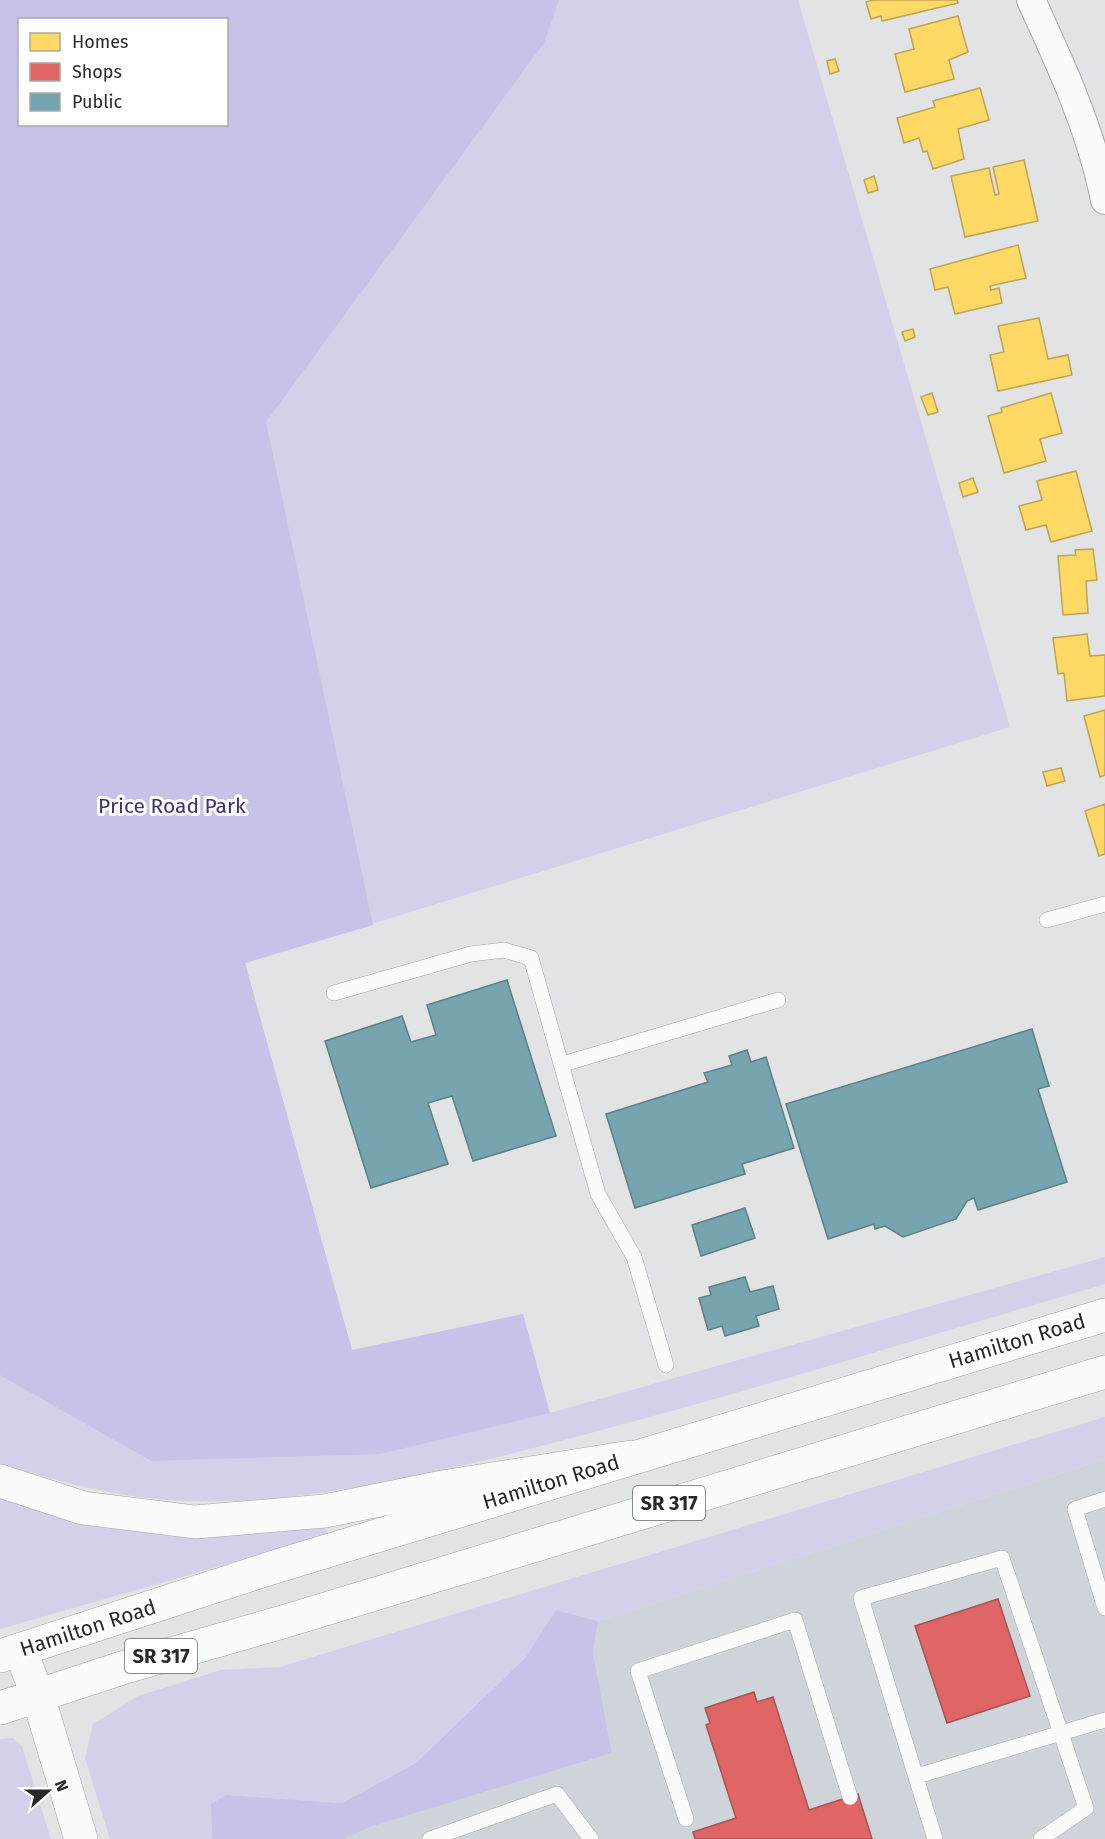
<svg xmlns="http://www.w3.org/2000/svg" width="1105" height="1839" font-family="'Fira Sans',sans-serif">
<rect width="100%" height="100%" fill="#e1e3e4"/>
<!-- built -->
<path fill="#ced4d9" d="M 1105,1459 L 1105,1839 L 345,1839 L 370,1827 L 612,1753 L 593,1652 L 598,1621 Z"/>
<!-- green -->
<path fill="#d3d1ea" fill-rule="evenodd" d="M 0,0 L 798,0 L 1010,727 L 245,963 L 380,1453 L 550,1413 L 1105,1257 L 1105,1284 C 928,1336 751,1391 572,1438 C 445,1471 299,1509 167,1500 C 111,1496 54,1480 0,1464 ZM 20,20 L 226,20 L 226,124 L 20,124 Z
M 1105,1417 L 1105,1459 L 598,1621 L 556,1610 L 526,1657 L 416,1763 L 342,1803 L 226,1795 L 211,1804 L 212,1839 L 110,1839 L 85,1758 L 93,1724 L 138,1696 L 221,1670 L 280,1667 Z
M 0,1494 L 324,1523 L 328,1535 L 0,1629 Z
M 13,1738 L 22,1746 L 51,1839 L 0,1839 L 0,1739 Z"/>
<!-- forest -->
<path fill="#c6c2e8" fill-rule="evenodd" d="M 0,0 L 559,0 L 544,43 L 266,422 L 373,925 L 245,963 L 352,1350 L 523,1314 L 550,1413 L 380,1454 L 151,1461 L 0,1375 ZM 20,20 L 226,20 L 226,124 L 20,124 Z
M 556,1610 L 598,1621 L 593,1652 L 612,1753 L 370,1827 L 345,1839 L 212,1839 L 211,1804 L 226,1795 L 342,1803 L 416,1763 L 526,1657 Z"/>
<!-- homes -->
<path fill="#ffd966" stroke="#bea454" stroke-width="1.5" d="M 873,0 L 957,0 L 958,3 L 882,21 L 881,16 L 871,19 L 866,2 Z
M 958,16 L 968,52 L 949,60 L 954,79 L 905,92 L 895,54 L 914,49 L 909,29 Z
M 835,59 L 839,71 L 830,74 L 827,61 Z
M 980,88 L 989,120 L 958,129 L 964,159 L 933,169 L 927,151 L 923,152 L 919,138 L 904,143 L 897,118 L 935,107 L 933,101 Z
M 1024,160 L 1038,221 L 965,237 L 951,176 L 989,168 L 995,195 L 999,194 L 993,167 Z
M 874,176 L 878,190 L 868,193 L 864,180 Z
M 1018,245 L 1026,278 L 990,286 L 991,290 L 999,288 L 1002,303 L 955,314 L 948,287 L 935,290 L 930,269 Z
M 1039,318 L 1048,359 L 1068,355 L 1072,375 L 998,391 L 990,355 L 1004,352 L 998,326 Z
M 913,329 L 915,337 L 905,341 L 902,332 Z
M 932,393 L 938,412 L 928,415 L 921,397 Z
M 1051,393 L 1062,433 L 1040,439 L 1046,461 L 1004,473 L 988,416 L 1002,412 L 1001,408 Z
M 1076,471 L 1092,531 L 1051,542 L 1046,525 L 1026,530 L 1019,506 L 1042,500 L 1037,481 Z
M 973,478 L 978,492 L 963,497 L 959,483 Z
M 1093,549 L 1097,580 L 1086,581 L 1088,613 L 1063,615 L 1058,556 L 1076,555 L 1075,550 Z
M 1087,634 L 1090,656 L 1105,655 L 1105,696 L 1067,701 L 1064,673 L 1058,674 L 1053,638 Z
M 1105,710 L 1105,775 L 1100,777 L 1084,716 Z
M 1061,768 L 1065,781 L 1047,786 L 1043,772 Z
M 1105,804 L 1105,854 L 1099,856 L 1085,811 Z"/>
<!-- shops -->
<path fill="#e06666" stroke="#a85354" stroke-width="1.5" d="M 998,1599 L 1030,1696 L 947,1723 L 915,1626 Z
M 754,1692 L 757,1702 L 773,1697 L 809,1810 L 858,1794 L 872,1839 L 695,1839 L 693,1832 L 736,1818 L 706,1725 L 710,1723 L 705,1708 Z"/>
<!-- public -->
<path fill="#76a5af" stroke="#5e8087" stroke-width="1.5" d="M 507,980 L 556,1136 L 473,1161 L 452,1096 L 428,1103 L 448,1164 L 371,1188 L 325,1041 L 402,1016 L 411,1042 L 436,1035 L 427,1005 Z
M 1032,1029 L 1049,1086 L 1038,1089 L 1067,1182 L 978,1210 L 974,1198 L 967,1201 L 956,1219 L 903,1237 L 885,1226 L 875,1229 L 874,1224 L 828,1239 L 786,1104 Z
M 747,1050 L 751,1062 L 766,1057 L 794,1148 L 742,1164 L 745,1174 L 635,1208 L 606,1114 L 708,1082 L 704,1073 L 732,1065 L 729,1056 Z
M 745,1208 L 755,1238 L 701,1256 L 692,1225 Z
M 745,1277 L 750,1292 L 773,1286 L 779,1309 L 756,1316 L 759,1326 L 725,1336 L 722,1326 L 708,1330 L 699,1298 L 711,1295 L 709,1287 Z"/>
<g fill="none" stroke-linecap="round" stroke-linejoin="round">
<defs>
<path id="lane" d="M 1047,920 L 1105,904
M 334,993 L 471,954 L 504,950 L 531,958 L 598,1194 L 634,1257 L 666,1365
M 563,1064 L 778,1000
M 1105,1499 L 1075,1509 L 1105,1608
M 917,1776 L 1105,1720
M 686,1819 L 638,1671 L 795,1620 L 850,1797
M 430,1839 L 557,1794 L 591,1839
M 935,1839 L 861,1598 L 1002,1558 L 1086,1808 L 1041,1839"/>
<path id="street" d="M 1031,0 C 1061,65 1091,130 1105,200"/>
<path id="primary" d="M 0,1656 L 271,1568 L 1105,1315
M 0,1708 L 122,1668 L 286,1621 L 1105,1372"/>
<path id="highway" d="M 0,1481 L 83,1508 L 195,1522 L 325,1511 L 443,1487 L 631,1457
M 20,1650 L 38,1696 L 81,1839"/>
</defs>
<!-- lane casing -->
<use href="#lane" stroke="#a6a8a8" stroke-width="16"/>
<!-- street casing -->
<use href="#street" stroke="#a6a8a8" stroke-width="30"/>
<!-- primary casing -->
<use href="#primary" stroke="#a6a8a8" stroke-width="34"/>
<!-- highway casing -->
<use href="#highway" stroke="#a6a8a8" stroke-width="34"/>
<!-- lane -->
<use href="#lane" stroke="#fafbfb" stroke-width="15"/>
<!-- street -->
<use href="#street" stroke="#fafbfb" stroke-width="28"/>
<!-- primary -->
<use href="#primary" stroke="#fafbfb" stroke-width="33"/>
<!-- highway -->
<use href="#highway" stroke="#fafbfb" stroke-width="33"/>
</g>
<g text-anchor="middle" stroke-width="6" stroke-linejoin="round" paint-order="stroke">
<!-- shield labels -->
<g fill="#fff" stroke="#686869" stroke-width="1.5">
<rect x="633" y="1486" width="72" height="34" rx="4.5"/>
<rect x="125" y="1639" width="72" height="34" rx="4.5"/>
</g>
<g font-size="20" font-weight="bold" fill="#272829">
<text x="669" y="1510">SR 317</text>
<text x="161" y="1663">SR 317</text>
</g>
<!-- park labels -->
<g font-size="21" fill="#422f7f" stroke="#fff">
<text x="172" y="813">Price Road Park</text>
</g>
<!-- street labels -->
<g font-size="21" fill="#272829" stroke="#fff">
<text transform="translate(1017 1341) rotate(-17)" y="7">Hamilton Road</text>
<text transform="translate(551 1482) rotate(-17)" y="7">Hamilton Road</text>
<text transform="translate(88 1628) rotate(-18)" y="7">Hamilton Road</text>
</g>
</g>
<!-- legend -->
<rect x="18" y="18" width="210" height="108" fill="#ffffff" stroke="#a9a9a9" stroke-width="1.5"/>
<rect x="30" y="33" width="30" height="18" fill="#ffd966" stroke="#a9a9a9" stroke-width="1.5"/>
<text x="72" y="48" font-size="18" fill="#272829">Homes</text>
<rect x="30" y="63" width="30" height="18" fill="#e06666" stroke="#a9a9a9" stroke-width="1.5"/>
<text x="72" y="78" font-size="18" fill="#272829">Shops</text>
<rect x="30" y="93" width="30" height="18" fill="#76a5af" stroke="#a9a9a9" stroke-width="1.5"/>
<text x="72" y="108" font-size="18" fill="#272829">Public</text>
<!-- north arrow -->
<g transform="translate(48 1791) rotate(69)" stroke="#ffffff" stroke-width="4.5" paint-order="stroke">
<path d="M0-4.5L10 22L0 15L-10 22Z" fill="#272829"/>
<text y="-9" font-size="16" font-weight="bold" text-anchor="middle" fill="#272829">N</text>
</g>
</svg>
